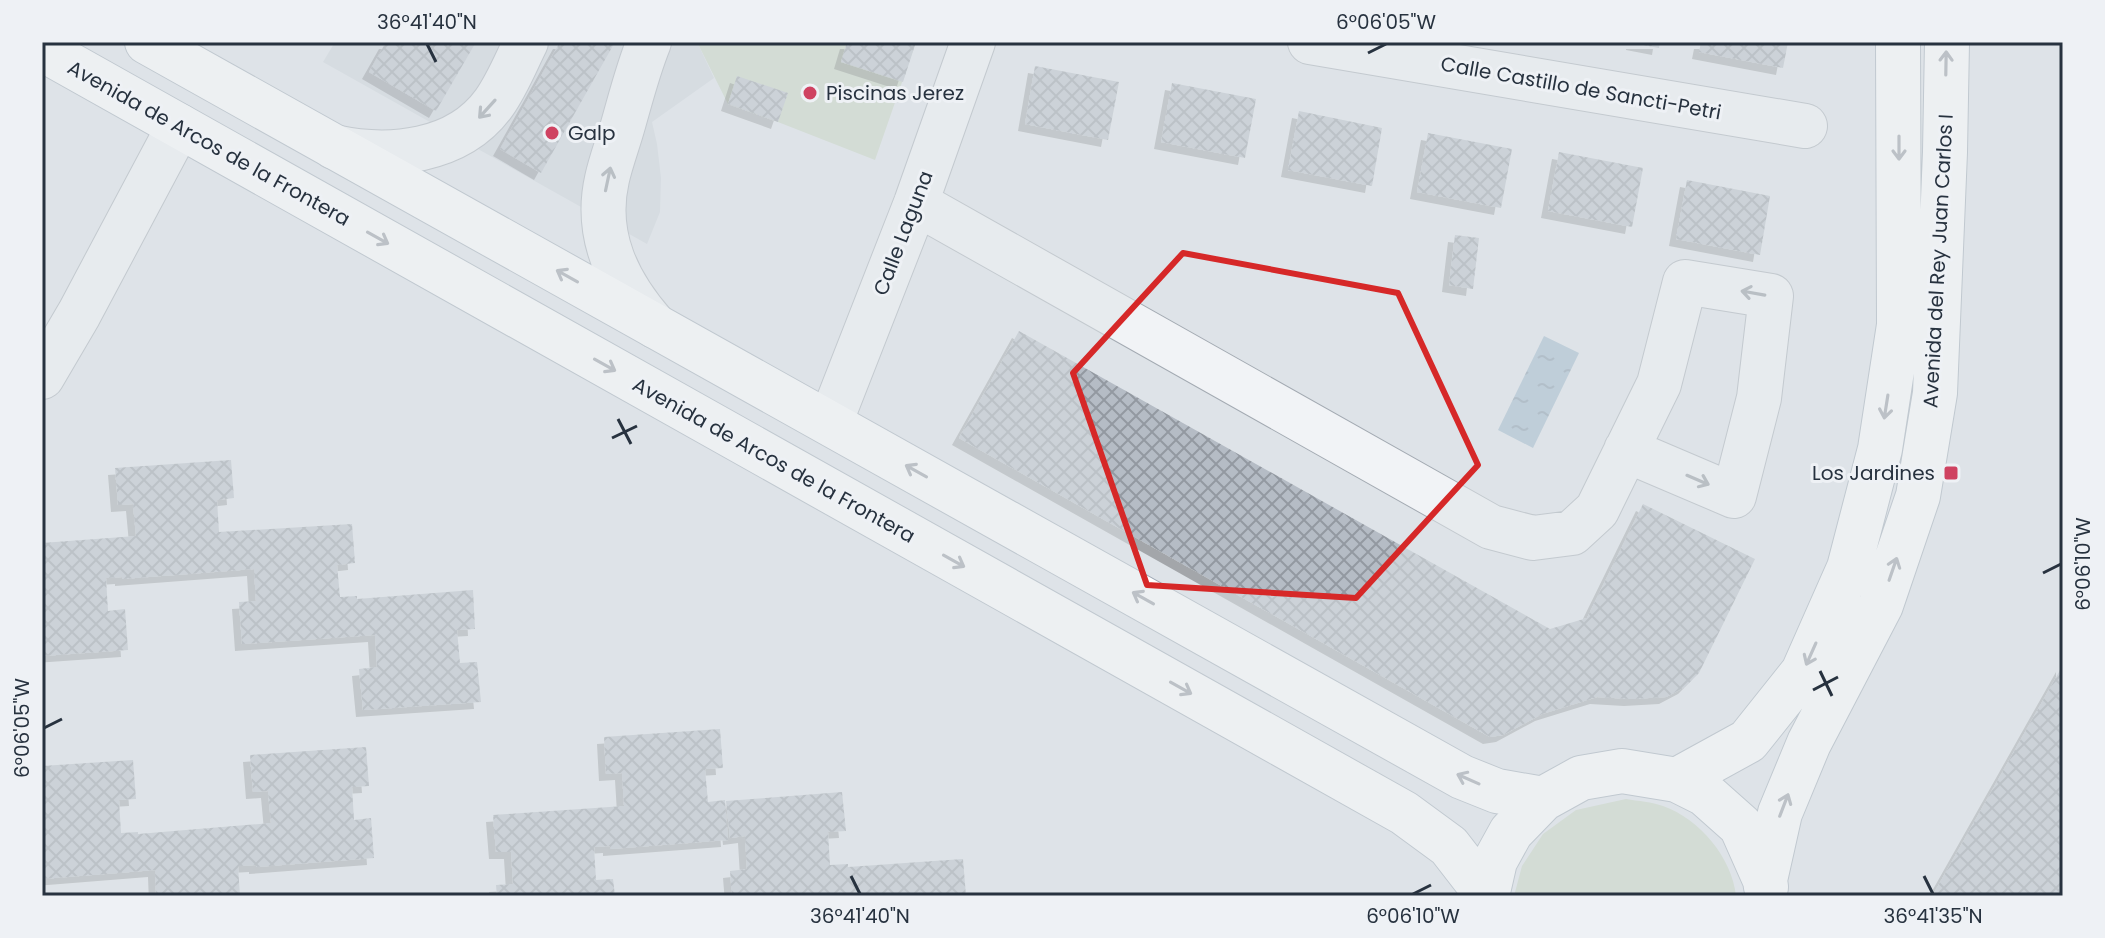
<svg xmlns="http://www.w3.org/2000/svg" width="2105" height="938" font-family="Poppins,sans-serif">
<defs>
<pattern id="water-ripples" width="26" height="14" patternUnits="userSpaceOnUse" patternTransform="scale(2)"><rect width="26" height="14" fill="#99b3c8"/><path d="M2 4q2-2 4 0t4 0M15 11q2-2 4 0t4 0" fill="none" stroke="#7d92a4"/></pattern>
<pattern id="building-cross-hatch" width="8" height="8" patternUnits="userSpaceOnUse" patternTransform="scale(2)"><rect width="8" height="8" fill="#b5bcc5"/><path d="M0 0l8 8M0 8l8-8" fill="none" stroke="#9399a1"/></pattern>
<filter id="shadow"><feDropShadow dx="-7" dy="7" stdDeviation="0" flood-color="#0004"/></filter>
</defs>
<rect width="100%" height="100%" fill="#dee3e8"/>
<!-- built -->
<path fill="#ccd2da" d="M 335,42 L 697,42 L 714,78 L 652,122 L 657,144 L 661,178 L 660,212 L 647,244 L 323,62 Z"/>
<!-- garden -->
<path fill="#c5d2bf" d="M 697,42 L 916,42 L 875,160 L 778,122 L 728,104 Z
M 1626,799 C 1638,801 1652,802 1663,806 C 1700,819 1732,858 1736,896 L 1514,896 L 1522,866 L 1543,834 L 1576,810 Z"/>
<!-- water -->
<path fill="url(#water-ripples)" d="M 1544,336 L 1579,353 L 1533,448 L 1498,430 Z"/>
<!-- building -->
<path fill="url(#building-cross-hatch)" filter="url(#shadow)" d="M 386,42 L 476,42 L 436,111 L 369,72 Z
M 560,42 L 615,42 L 541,173 L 500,149 Z
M 847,42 L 916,42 L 903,82 L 841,62 Z
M 1633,42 L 1660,42 L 1659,48 L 1633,43 Z
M 1701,42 L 1788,42 L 1783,68 L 1699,52 Z
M 1035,66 L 1119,82 L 1108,140 L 1025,124 Z
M 737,76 L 788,93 L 778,122 L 728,104 Z
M 1172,83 L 1256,99 L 1245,158 L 1161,142 Z
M 1299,111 L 1382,128 L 1372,186 L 1288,170 Z
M 1428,133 L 1512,149 L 1501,208 L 1417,192 Z
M 1559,152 L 1643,168 L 1632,227 L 1548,211 Z
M 1687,180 L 1770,196 L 1760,255 L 1676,239 Z
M 1455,235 L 1479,238 L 1473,289 L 1449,285 Z
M 1019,331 L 1550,629 L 1587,618 L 1643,504 L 1755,559 L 1699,673 L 1685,687 L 1666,697 L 1631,699 L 1597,697 L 1542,714 L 1503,735 L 1490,737 L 959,438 Z
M 231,460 L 234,498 L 217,500 L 219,532 L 352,524 L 355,563 L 337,565 L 340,597 L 357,596 L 357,599 L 473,590 L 475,629 L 457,630 L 460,663 L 477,662 L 481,702 L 363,710 L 359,669 L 377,667 L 375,635 L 242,644 L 239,602 L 256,601 L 254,569 L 122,579 L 122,577 L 106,578 L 108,611 L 125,609 L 128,650 L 42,656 L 42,543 L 136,536 L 133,504 L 118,505 L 115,468 Z
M 2063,665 L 2063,896 L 1939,896 L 1934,893 Z
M 720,729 L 723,768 L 705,769 L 708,802 L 725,800 L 728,840 L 610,849 L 610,846 L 594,847 L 596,880 L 613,879 L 615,896 L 497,896 L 496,885 L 513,884 L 511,852 L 496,852 L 493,815 L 624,806 L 622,773 L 606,774 L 604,737 Z
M 366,747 L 369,786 L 352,787 L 354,820 L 371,818 L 374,858 L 256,867 L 256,865 L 238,866 L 240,896 L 156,896 L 155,870 L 42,879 L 42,766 L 133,760 L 136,799 L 119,800 L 121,833 L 138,832 L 138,834 L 271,823 L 268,791 L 253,792 L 250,755 Z
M 842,792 L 846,831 L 828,832 L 830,865 L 848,864 L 848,867 L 963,859 L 966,896 L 732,896 L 730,871 L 747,869 L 745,836 L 730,838 L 726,801 Z"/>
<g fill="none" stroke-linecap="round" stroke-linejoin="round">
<defs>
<path id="minor" d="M 649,42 C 638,69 631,97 623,125 C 618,143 611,161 607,179 C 594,236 618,284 655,326
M 1310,42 L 1805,126
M 334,147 C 389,159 458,153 494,103 C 507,85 516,62 526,42
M 916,203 L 1491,527 L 1533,538 L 1572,533 L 1597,510 L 1659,384 L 1685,282 L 1771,296 L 1759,398 L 1734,496 L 1626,450
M 42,377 L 79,314 L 179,126
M 830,423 L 916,203 L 973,42"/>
<path id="major" d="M 147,42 L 1462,777 L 1497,791 L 1543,799
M 42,49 L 1404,813 L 1449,846 L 1487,895
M 1677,780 L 1748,741 L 1803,672 L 1849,568 L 1880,449 L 1899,325 L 1898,42
M 1765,880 L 1780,813 L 1809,743 L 1881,605 L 1918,496 L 1935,393 L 1945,152 L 1947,42
M 1487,896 L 1495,861 L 1511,832 L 1543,799 L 1581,778 L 1622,771 L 1677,780 L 1705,794 L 1741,826 L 1765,880 L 1766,887"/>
</defs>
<!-- minor casing -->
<use href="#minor" stroke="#a3aab2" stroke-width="46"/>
<!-- major casing -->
<use href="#major" stroke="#9da8b4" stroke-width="46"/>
<!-- minor -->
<use href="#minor" stroke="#f1f3f6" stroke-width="44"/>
<!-- major -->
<use href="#major" stroke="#fff" stroke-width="44"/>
</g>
<!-- one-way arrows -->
<defs><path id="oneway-shaft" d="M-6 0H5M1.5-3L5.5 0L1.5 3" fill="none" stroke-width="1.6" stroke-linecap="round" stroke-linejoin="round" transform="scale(2)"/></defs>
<g stroke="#93989f">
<use href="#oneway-shaft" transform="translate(1946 63) rotate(-89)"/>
<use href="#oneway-shaft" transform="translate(1899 148) rotate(90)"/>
<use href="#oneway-shaft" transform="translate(378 238) rotate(29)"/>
<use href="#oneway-shaft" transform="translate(567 276) rotate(-151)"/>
<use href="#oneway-shaft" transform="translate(605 365) rotate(29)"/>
<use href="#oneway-shaft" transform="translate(1886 407) rotate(99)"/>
<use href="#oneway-shaft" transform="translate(916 471) rotate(-151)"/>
<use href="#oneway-shaft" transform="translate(954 561) rotate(29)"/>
<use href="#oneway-shaft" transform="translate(1893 569) rotate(-71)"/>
<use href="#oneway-shaft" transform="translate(1143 598) rotate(-151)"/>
<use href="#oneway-shaft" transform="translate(1811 654) rotate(114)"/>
<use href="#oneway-shaft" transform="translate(1181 688) rotate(29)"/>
<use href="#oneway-shaft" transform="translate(1468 779) rotate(-156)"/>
<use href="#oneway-shaft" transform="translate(1784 805) rotate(-69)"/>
</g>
<g stroke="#8c929a">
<use href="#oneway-shaft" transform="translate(487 109) rotate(132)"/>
<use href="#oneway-shaft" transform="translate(608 179) rotate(-78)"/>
<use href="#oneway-shaft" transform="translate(1753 293) rotate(-170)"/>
<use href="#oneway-shaft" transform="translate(1698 480) rotate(23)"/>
</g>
<!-- marked area -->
<path d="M0 0H2105V938H0ZM 1183,253 L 1398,293 L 1478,465 L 1356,598 L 1147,585 L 1073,373 Z" fill="#dee3e8" fill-opacity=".55" fill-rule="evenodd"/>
<path fill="none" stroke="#d62828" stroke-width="6" stroke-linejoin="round" d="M 1183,253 L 1398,293 L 1478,465 L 1356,598 L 1147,585 L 1073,373 Z"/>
<!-- ticks -->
<path fill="none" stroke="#27323f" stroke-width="3" d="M 427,44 L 436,62M 1368,53 L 1386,44M 618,419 L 631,444M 612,438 L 637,426M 2043,573 L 2061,564M 1820,671 L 1832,696M 1813,690 L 1838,677M 44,728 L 62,719M 851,876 L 860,894M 1924,876 L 1933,894M 1413,894 L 1431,885"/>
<!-- markers -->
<g fill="#cf4261" stroke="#eef1f5" stroke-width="3">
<circle cx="810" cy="93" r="8"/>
<circle cx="552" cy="133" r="8"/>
<rect x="1943" y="465" width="16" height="16" rx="4"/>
</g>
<g text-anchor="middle" stroke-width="6" stroke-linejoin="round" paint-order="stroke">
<!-- street labels -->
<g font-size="20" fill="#27323f" stroke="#eef1f5">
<text transform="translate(1581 88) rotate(10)" y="7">Calle Castillo de Sancti-Petri</text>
<text transform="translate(209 143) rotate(29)" y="7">Avenida de Arcos de la Frontera</text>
<text transform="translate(903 233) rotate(-69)" y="7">Calle Laguna</text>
<text transform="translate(1938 261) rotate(-87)" y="7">Avenida del Rey Juan Carlos I</text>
<text transform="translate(774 460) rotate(29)" y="7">Avenida de Arcos de la Frontera</text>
</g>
<!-- poi labels -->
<g font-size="20" fill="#27323f" stroke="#eef1f5" text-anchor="start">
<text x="826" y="100">Piscinas Jerez</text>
<text x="568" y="140">Galp</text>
<text x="1935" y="480" text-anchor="end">Los Jardines</text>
</g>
</g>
<!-- border -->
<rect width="2105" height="938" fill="none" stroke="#eef1f5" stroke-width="88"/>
<rect x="44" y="44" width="2017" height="850" fill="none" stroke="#27323f" stroke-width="3"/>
<g font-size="20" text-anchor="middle" fill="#27323f">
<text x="427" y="29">36°41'40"N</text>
<text x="1386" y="29">6°06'05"W</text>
<text transform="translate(2083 564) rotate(-90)" y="7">6°06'10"W</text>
<text transform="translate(22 728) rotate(-90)" y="7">6°06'05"W</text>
<text x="860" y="923">36°41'40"N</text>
<text x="1413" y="923">6°06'10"W</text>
<text x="1933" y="923">36°41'35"N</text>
</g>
</svg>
